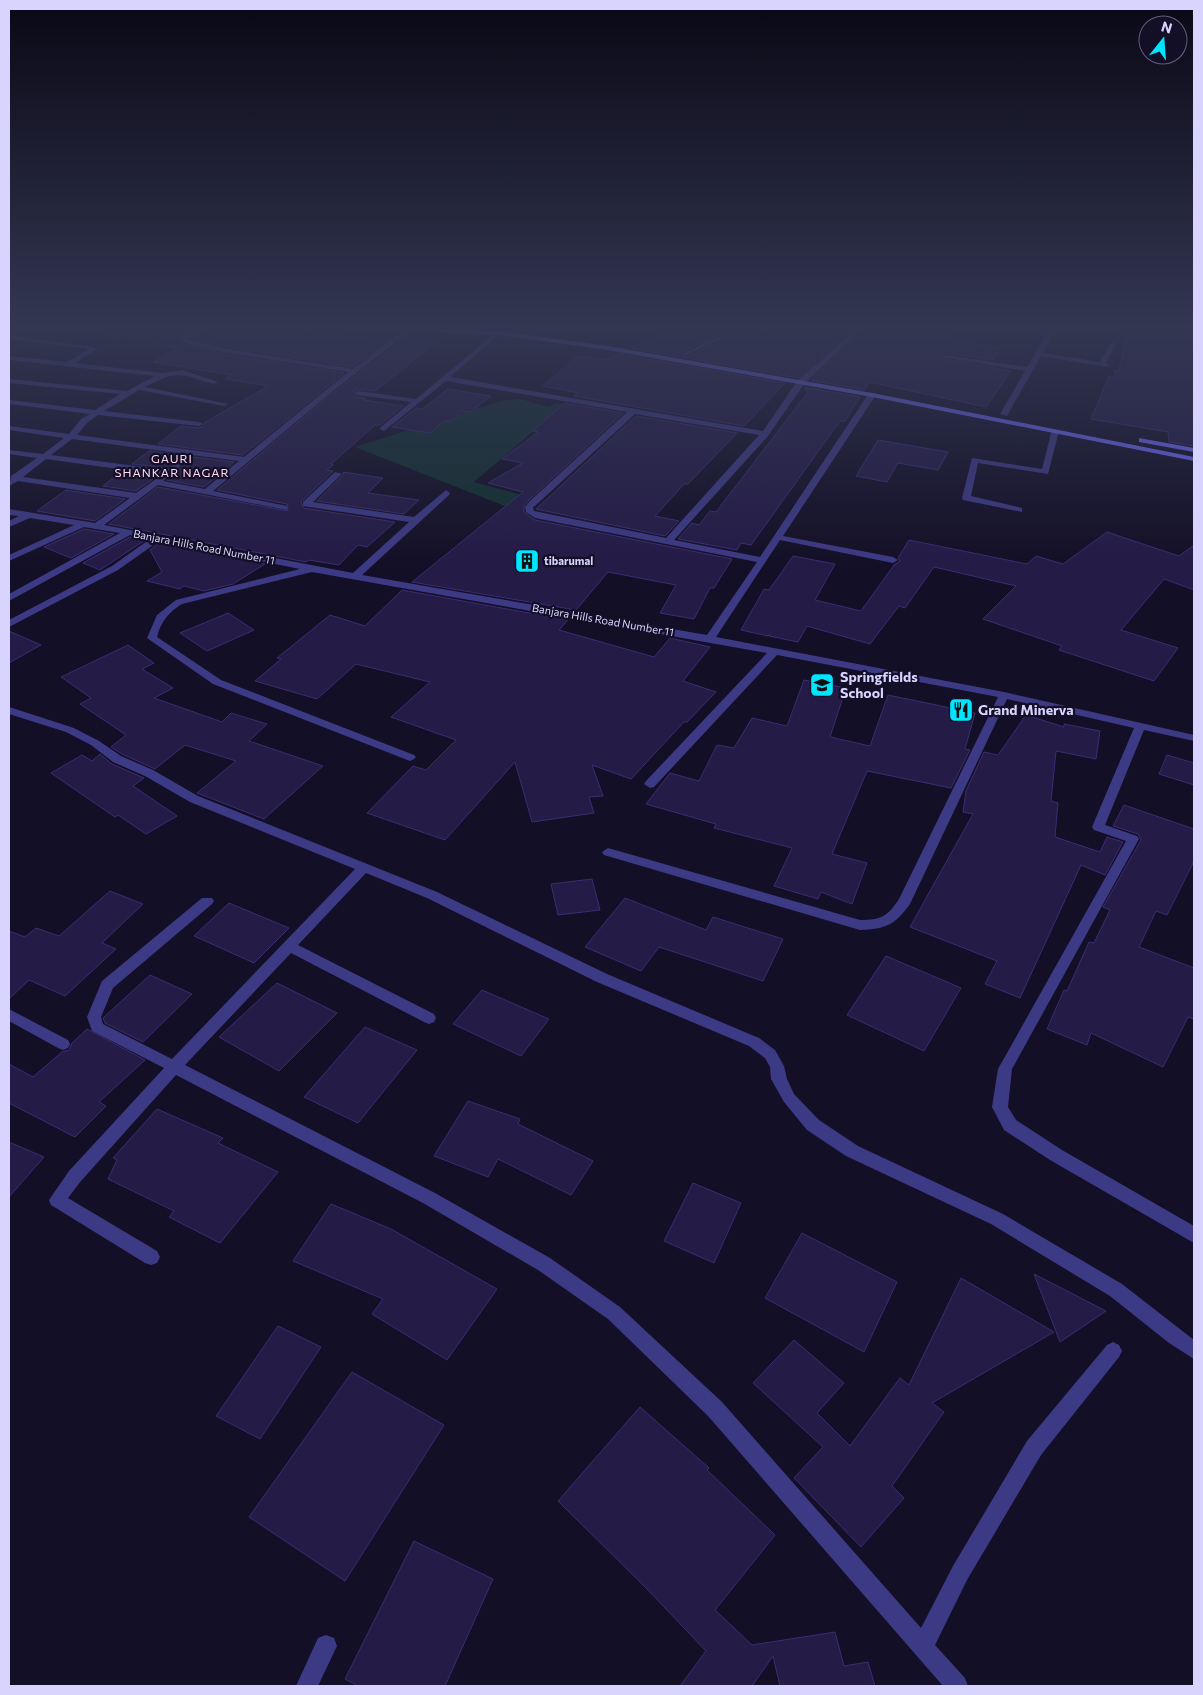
<svg xmlns="http://www.w3.org/2000/svg" width="1203" height="1695" font-family="Commissioner,sans-serif">
<rect width="100%" height="100%" fill="#130f26"/>
<!-- green -->
<path fill="#12302f" d="M 520,399 L 549,407 L 556,403 L 564,405 L 474,482 L 529,497 L 515,510 L 355,447 L 501,401 Z"/>
<!-- building -->
<path fill="#241b47" stroke="#3b2d73" d="M 121,327 L 195,327 L 182,334 L 182,343 L 222,354 L 344,373 L 243,455 L 158,444 L 181,426 L 199,428 L 204,426 L 204,423 L 268,386 L 225,379 L 231,375 L 153,362 L 177,348 L 125,336 L 120,333 Z
M 209,327 L 310,337 L 314,333 L 388,340 L 352,367 L 222,346 L 193,338 Z
M 681,327 L 733,327 L 680,353 L 687,357 L 742,331 L 741,327 L 776,327 L 813,334 L 821,327 L 855,327 L 798,378 L 631,348 Z
M 867,327 L 906,332 L 908,327 L 954,327 L 949,339 L 1001,348 L 993,360 L 945,353 L 940,358 L 1011,371 L 986,407 L 869,382 L 864,390 L 811,380 Z
M 1128,327 L 1152,327 L 1153,332 L 1194,336 L 1194,446 L 1169,442 L 1168,432 L 1091,419 L 1109,376 L 1115,377 L 1115,370 L 1119,371 Z
M 407,337 L 439,340 L 375,391 L 358,389 L 352,392 L 357,397 L 366,398 L 364,400 L 403,406 L 380,425 L 375,425 L 331,464 L 333,465 L 327,470 L 333,471 L 301,502 L 303,508 L 395,522 L 367,547 L 358,545 L 339,565 L 309,560 L 306,562 L 109,524 L 158,487 L 288,511 L 287,504 L 217,490 L 333,393 Z
M 619,354 L 785,383 L 744,426 L 574,396 L 578,393 L 543,386 L 578,356 L 603,360 Z
M 804,387 L 860,397 L 845,421 L 840,421 L 751,545 L 741,543 L 737,550 L 678,539 L 692,523 L 699,525 L 710,511 L 716,512 L 808,392 Z
M 448,389 L 491,396 L 471,412 L 462,411 L 451,421 L 445,420 L 430,433 L 392,427 L 416,408 L 422,409 Z
M 565,403 L 623,413 L 529,500 L 524,506 L 524,512 L 535,520 L 732,559 L 714,588 L 710,588 L 694,619 L 660,613 L 676,585 L 608,572 L 576,610 L 412,582 L 523,492 L 488,483 L 523,463 L 502,459 L 538,432 L 532,431 Z
M 636,416 L 737,433 L 688,484 L 684,484 L 655,516 L 679,521 L 665,536 L 536,509 Z
M 878,440 L 948,452 L 938,470 L 898,463 L 887,482 L 856,476 Z
M 149,451 L 181,455 L 166,468 L 132,464 Z
M 194,457 L 234,462 L 204,487 L 167,480 Z
M 122,471 L 157,476 L 136,491 L 103,486 Z
M 343,472 L 383,478 L 368,493 L 419,500 L 404,514 L 317,501 L 343,475 Z
M 66,490 L 125,499 L 95,521 L 37,511 Z
M 84,529 L 114,534 L 71,558 L 44,547 Z
M 1107,532 L 1179,556 L 1194,545 L 1194,590 L 1164,579 L 1121,630 L 1178,648 L 1154,681 L 1059,650 L 1062,646 L 983,619 L 1016,586 L 934,567 L 905,608 L 899,606 L 870,644 L 807,626 L 798,642 L 769,636 L 770,634 L 768,636 L 741,630 L 764,589 L 769,590 L 793,556 L 835,564 L 815,600 L 861,611 L 894,565 L 900,561 L 898,558 L 909,540 L 1027,564 L 1036,556 L 1063,564 Z
M 130,537 L 145,540 L 100,570 L 83,563 Z
M 159,543 L 265,564 L 233,584 L 204,591 L 184,586 L 180,589 L 147,581 L 162,572 L 150,550 Z
M 402,590 L 568,620 L 559,630 L 654,657 L 670,638 L 710,647 L 683,681 L 716,692 L 687,722 L 684,722 L 631,779 L 592,765 L 603,796 L 589,797 L 594,813 L 532,822 L 515,762 L 445,840 L 367,813 L 413,766 L 426,770 L 456,740 L 391,717 L 430,682 L 356,664 L 317,699 L 255,681 L 281,659 L 277,658 L 330,615 L 365,626 Z
M 228,613 L 254,630 L 207,651 L 180,633 Z
M 9,631 L 41,645 L 9,663 Z
M 128,645 L 154,663 L 142,669 L 173,688 L 154,698 L 222,722 L 231,713 L 267,724 L 249,741 L 323,766 L 264,819 L 197,793 L 236,761 L 185,745 L 155,769 L 122,754 L 111,747 L 126,735 L 80,704 L 91,698 L 61,677 Z
M 804,680 L 846,688 L 830,737 L 870,746 L 888,695 L 975,713 L 965,749 L 970,750 L 951,788 L 867,771 L 832,854 L 867,863 L 852,904 L 821,892 L 818,899 L 774,886 L 792,848 L 714,828 L 716,824 L 646,804 L 670,773 L 699,781 L 717,745 L 734,748 L 752,718 L 787,726 Z
M 1026,715 L 1064,727 L 1064,724 L 1100,731 L 1096,759 L 1056,751 L 1051,801 L 1058,803 L 1055,837 L 1100,852 L 1107,837 L 1123,842 L 1105,875 L 1081,865 L 1020,998 L 985,984 L 997,961 L 910,927 L 973,814 L 963,812 L 966,791 L 984,752 L 998,755 Z
M 100,754 L 112,764 L 144,778 L 133,786 L 177,816 L 146,834 L 118,815 L 115,817 L 51,773 L 82,755 L 92,761 Z
M 1167,755 L 1194,763 L 1194,785 L 1159,774 Z
M 1124,805 L 1194,829 L 1194,861 L 1167,915 L 1156,911 L 1139,947 L 1194,968 L 1194,1019 L 1188,1017 L 1163,1067 L 1091,1033 L 1087,1045 L 1047,1029 L 1064,990 L 1067,991 L 1089,942 L 1094,943 L 1110,910 L 1103,907 L 1141,840 L 1138,834 L 1113,826 Z
M 592,879 L 600,910 L 558,915 L 551,884 Z
M 110,891 L 143,904 L 102,943 L 116,949 L 65,996 L 29,980 L 9,999 L 9,931 L 25,937 L 36,928 L 59,936 Z
M 625,898 L 706,930 L 713,917 L 783,939 L 763,981 L 659,947 L 641,971 L 585,947 Z
M 229,903 L 289,928 L 254,963 L 194,936 Z
M 886,956 L 961,988 L 924,1051 L 847,1015 Z
M 150,975 L 192,994 L 143,1042 L 105,1023 L 103,1018 Z
M 277,983 L 337,1013 L 279,1071 L 219,1037 Z
M 482,990 L 549,1019 L 521,1056 L 453,1024 Z
M 365,1027 L 417,1050 L 358,1123 L 304,1097 Z
M 87,1029 L 145,1060 L 99,1102 L 106,1106 L 75,1137 L 9,1103 L 9,1064 L 33,1077 L 62,1052 L 69,1050 L 72,1043 Z
M 468,1101 L 520,1119 L 518,1124 L 593,1161 L 571,1195 L 498,1159 L 488,1177 L 434,1156 Z
M 157,1109 L 223,1138 L 218,1143 L 278,1172 L 220,1243 L 169,1217 L 174,1211 L 108,1179 L 117,1160 L 113,1158 Z
M 9,1142 L 44,1157 L 9,1197 Z
M 693,1183 L 741,1203 L 714,1263 L 664,1241 Z
M 331,1204 L 391,1229 L 497,1289 L 447,1360 L 372,1314 L 383,1299 L 293,1261 Z
M 802,1233 L 897,1282 L 864,1352 L 765,1298 Z
M 1034,1274 L 1106,1311 L 1060,1342 Z
M 961,1278 L 1054,1332 L 932,1403 L 944,1412 L 892,1486 L 904,1498 L 861,1547 L 794,1478 L 823,1447 L 753,1383 L 794,1340 L 844,1383 L 817,1413 L 850,1446 L 900,1378 L 909,1385 Z
M 278,1326 L 321,1347 L 260,1439 L 216,1416 Z
M 352,1372 L 444,1425 L 345,1581 L 249,1517 Z
M 640,1407 L 709,1468 L 707,1470 L 775,1535 L 715,1610 L 752,1645 L 835,1632 L 844,1666 L 868,1662 L 875,1686 L 780,1686 L 773,1656 L 752,1686 L 680,1686 L 706,1651 L 647,1589 L 558,1501 Z
M 414,1541 L 493,1579 L 445,1686 L 358,1686 L 345,1679 Z"/>
<g fill="none" stroke-linecap="round" stroke-linejoin="round">
<!-- street -->
<path fill="#3d3a85" fill-rule="evenodd" d="M 9,327 L 19,327 L 9,331 Z
M 73,327 L 86,327 L 123,336 L 120,338 Z
M 199,327 L 207,327 L 188,339 L 222,348 L 353,369 L 408,327 L 414,328 L 332,392 L 213,491 L 287,506 L 287,510 L 158,485 L 104,525 L 353,573 L 409,522 L 303,506 L 303,502 L 335,472 L 342,474 L 313,502 L 414,517 L 446,490 L 450,493 L 449,495 L 362,575 L 707,635 L 757,562 L 535,518 L 526,512 L 525,507 L 530,501 L 627,412 L 446,381 L 384,431 L 380,429 L 381,427 L 411,402 L 358,395 L 354,393 L 358,391 L 416,399 L 498,331 L 501,333 L 500,334 L 450,377 L 763,431 L 798,380 L 858,327 L 865,327 L 804,384 L 768,436 L 674,540 L 760,557 L 869,393 L 875,393 L 876,395 L 783,536 L 893,557 L 898,560 L 893,563 L 780,540 L 716,637 L 1004,692 L 1194,735 L 1194,741 L 1144,730 L 1105,825 L 1137,836 L 1139,839 L 1012,1069 L 1008,1107 L 1016,1120 L 1062,1150 L 1194,1226 L 1194,1243 L 1050,1160 L 1004,1130 L 992,1107 L 998,1069 L 1126,841 L 1094,830 L 1092,827 L 1134,728 L 1007,699 L 910,904 C 895,925 886,929 860,930 L 604,855 L 602,852 L 608,848 L 860,920 C 881,920 887,917 899,899 L 998,697 L 777,655 L 654,787 L 650,788 L 644,784 L 646,781 L 767,653 L 312,572 L 182,604 C 169,612 161,621 157,637 L 221,680 L 414,755 L 416,757 L 414,759 L 410,761 L 213,684 L 147,638 L 157,615 L 176,600 L 300,569 L 159,541 L 118,570 L 9,627 L 9,620 L 112,566 L 150,539 L 130,535 L 9,601 L 9,594 L 120,533 L 84,527 L 9,561 L 9,555 L 74,525 L 30,518 L 9,527 L 9,521 L 19,516 L 9,515 L 9,509 L 95,523 L 130,498 L 18,481 L 9,486 L 11,476 L 37,458 L 9,454 L 9,450 L 43,454 L 64,438 L 9,430 L 9,426 L 69,434 L 81,419 L 90,414 L 9,404 L 9,400 L 95,410 L 120,394 L 9,383 L 9,379 L 127,391 L 155,376 L 9,360 L 9,356 L 67,362 L 89,349 L 9,339 L 9,335 L 99,348 L 75,363 L 162,373 L 182,370 L 218,382 L 214,384 C 178,374 180,369 145,387 L 228,404 L 224,406 L 139,390 L 104,411 L 199,422 L 203,424 L 199,426 L 98,415 L 87,423 L 77,435 L 244,457 L 348,372 L 222,352 L 191,345 L 183,341 L 183,336 ZM 635,414 L 759,435 L 666,538 L 534,511 L 533,507 L 536,505 ZM 72,439 L 185,454 L 167,470 L 51,455 ZM 193,455 L 239,461 L 205,489 L 163,481 ZM 46,459 L 162,475 L 136,493 L 23,477 Z
M 1051,327 L 1057,327 L 1043,353 L 1100,362 L 1110,344 L 1113,342 L 1116,344 L 1106,363 L 1110,365 L 1106,367 L 1041,356 L 1007,416 L 1000,414 L 1025,371 L 942,357 L 945,355 L 1027,367 Z
M 736,328 L 741,329 L 687,355 L 682,354 Z
M 1052,429 L 1059,431 L 1048,474 L 978,463 L 971,496 L 1022,508 L 1022,512 L 963,500 L 962,498 L 972,458 L 1042,469 Z
M 9,707 L 74,728 L 99,741 L 121,756 L 153,770 L 198,796 L 437,892 L 607,974 L 759,1038 L 775,1050 L 784,1066 L 787,1079 L 794,1094 L 819,1120 L 858,1146 L 1003,1214 L 1122,1284 L 1194,1340 L 1194,1359 L 1169,1343 L 1110,1296 L 991,1224 L 846,1156 L 807,1130 L 784,1102 L 771,1079 L 770,1067 L 765,1058 L 749,1046 L 597,982 L 427,898 L 366,873 L 298,945 L 434,1014 L 436,1018 L 434,1022 L 429,1024 L 424,1022 L 291,953 L 185,1065 L 435,1193 L 550,1258 L 620,1307 L 722,1402 L 921,1628 L 953,1566 L 1027,1441 L 1107,1345 L 1113,1342 L 1119,1345 L 1122,1351 L 1119,1357 L 1041,1455 L 967,1580 L 935,1645 L 965,1678 L 968,1686 L 943,1686 L 708,1416 L 608,1319 L 538,1270 L 423,1203 L 176,1075 L 81,1181 L 68,1198 L 157,1251 L 160,1257 L 157,1263 L 151,1265 L 145,1263 L 51,1205 L 49,1200 L 69,1171 L 164,1068 L 92,1031 L 87,1017 L 102,981 L 202,898 L 212,898 L 214,901 L 212,904 L 113,988 L 101,1017 L 103,1024 L 172,1059 L 355,869 L 190,802 L 145,776 L 113,762 L 91,745 L 66,732 L 9,714 Z
M 9,1009 L 68,1040 L 70,1044 L 68,1048 L 63,1050 L 58,1048 L 9,1021 Z
M 326,1635 L 334,1638 L 337,1646 L 318,1686 L 296,1686 L 318,1638 Z"/>
<!-- secondary -->
<path fill="#6f6bff" fill-rule="evenodd" d="M 383,327 L 498,331 L 608,346 L 872,393 L 1194,457 L 1194,461 L 872,397 L 608,350 L 498,335 L 386,329 Z
M 1139,438 L 1194,448 L 1194,452 L 1139,442 Z"/>
</g>
<!-- sky -->
<linearGradient id="sky" x2="0" y2="1"><stop stop-color="#0a0815"/><stop offset="0.58" stop-color="#333752"/><stop offset="1" stop-color="#333752" stop-opacity="0"/></linearGradient>
<rect width="1203" height="564" fill="url(#sky)"/>
<!-- icons -->
<defs>
<symbol id="building-square" viewBox="-11 -11 22 22"><rect x="-9" y="-9" width="18" height="18" rx="4" fill="#00e5ff" stroke="#130f26"/><path d="M-4-6H4V6H1V3H-1V6H-4ZM-2.5-4.3h1.7v1.8h-1.7ZM.8-4.3h1.7v1.8H.8ZM-2.5-1h1.7V.8h-1.7ZM.8-1h1.7V.8H.8Z" fill="#111"/></symbol>
<symbol id="school-square" viewBox="-11 -11 22 22"><rect x="-9" y="-9" width="18" height="18" rx="4" fill="#00e5ff" stroke="#130f26"/><path d="M0-5L7-2L0 1L-7-2ZM-4 1L0 2.5L4 1V4Q0 6-4 4Z" fill="#111"/></symbol>
<symbol id="restaurant-square" viewBox="-11 -11 22 22"><rect x="-9" y="-9" width="18" height="18" rx="4" fill="#00e5ff" stroke="#130f26"/><path d="M-5-6h1v4h1v-4h1v4h1v-4h1v5L-1.5 .5V6h-2V.5L-5-1ZM5-6V6H3V1.5H1.5Q1.5-4 5-6Z" fill="#111"/></symbol>
</defs>
<g fill-rule="evenodd">
<use href="#building-square" x="513" y="547" width="28" height="28"/>
<use href="#school-square" x="808" y="671" width="28" height="28"/>
<use href="#restaurant-square" x="947" y="696" width="28" height="28"/>
</g>
<g text-anchor="middle" stroke-width="4.5" stroke-linejoin="round" paint-order="stroke">
<!-- far-street labels -->
<g font-size="11" fill="#d9d4ff" stroke="#130f26">
<text transform="translate(204 547) rotate(11)" y="4">Banjara Hills Road Number 11</text>
<text transform="translate(603 620) rotate(10)" y="4">Banjara Hills Road Number 11</text>
</g>
<!-- far-poi labels -->
<g font-size="11" font-weight="bold" fill="#d9d4ff" stroke="#130f26" text-anchor="start">
<text x="544" y="565">tibarumal</text>
</g>
<!-- far-neighbourhood labels -->
<g font-size="12" letter-spacing="1" fill="#ffd6f0" stroke="#130f26">
<text x="172" y="463">GAURI<tspan x="172" dy="14">SHANKAR NAGAR</tspan></text>
</g>
<!-- poi labels -->
<g font-size="14" font-weight="bold" fill="#d9d4ff" stroke="#130f26" text-anchor="start">
<text x="840" y="682">Springfields<tspan x="840" dy="16">School</tspan></text>
<text x="978" y="715">Grand Minerva</text>
</g>
</g>
<!-- border -->
<rect width="1203" height="1695" fill="none" stroke="#d9d4ff" stroke-width="20"/>
<!-- north arrow -->
<g transform="translate(1163 40) rotate(17)"><circle r="24" fill="#130f26" stroke="#625e7d"/>
<path d="M0-4L9 19L0 12L-9 19Z" fill="#00e5ff"/>
<text y="-8" font-size="14" font-weight="bold" text-anchor="middle" fill="#d9d4ff">N</text>
</g>
</svg>
